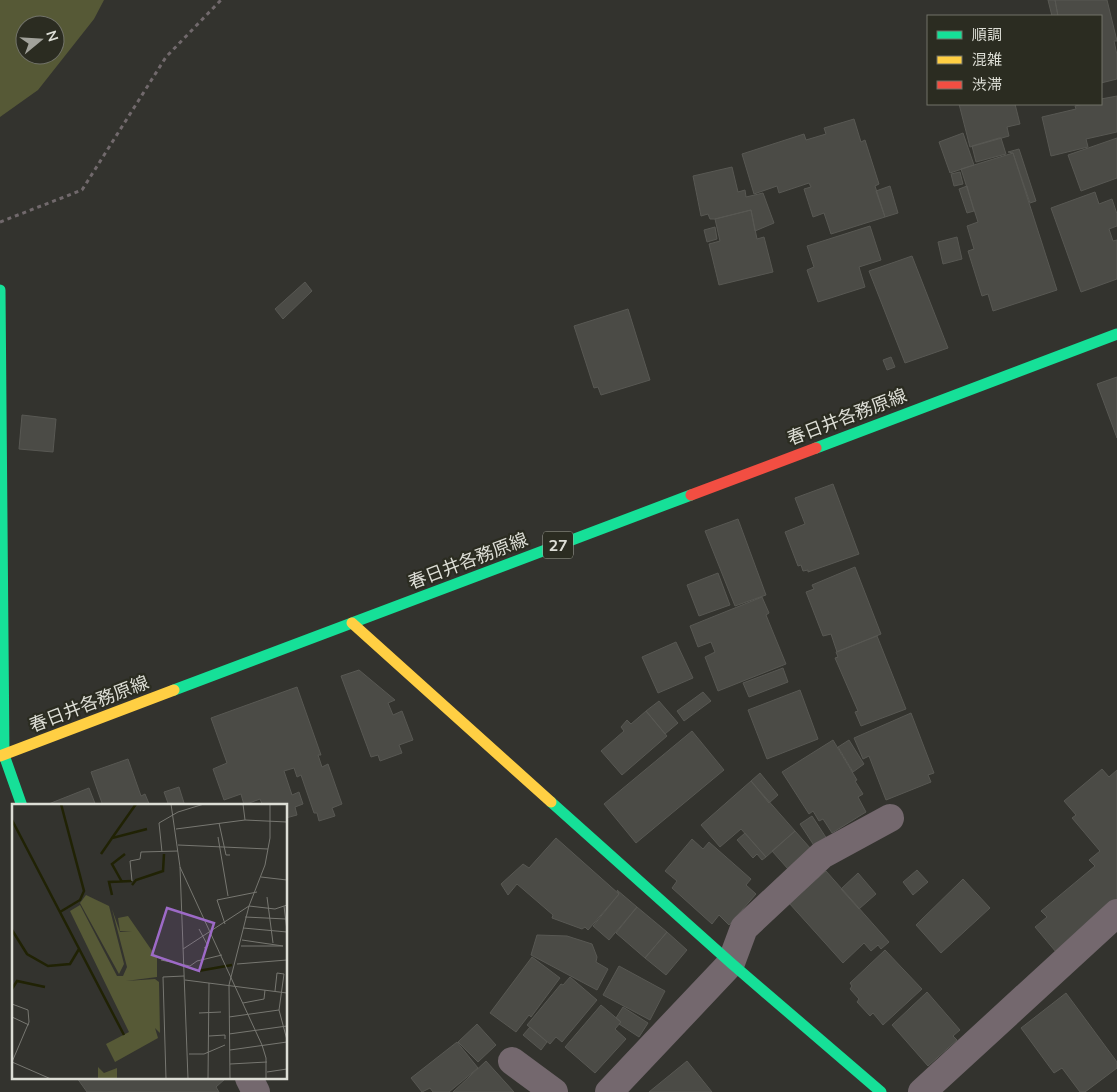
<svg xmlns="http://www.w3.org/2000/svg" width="1117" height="1092" font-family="Mulish,'Noto Sans JP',sans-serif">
<rect width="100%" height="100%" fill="#33332e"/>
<!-- green -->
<path fill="#565936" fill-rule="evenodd" d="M 0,0 L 104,0 L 94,19 L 38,90 L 0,117 ZM 25,25 L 55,25 L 55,55 L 25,55 Z"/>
<!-- building -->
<path fill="#4b4b46" stroke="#585853" d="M 1048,0 L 1055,0 L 1058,16 L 1052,16 Z
M 1055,0 L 1107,0 L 1117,41 L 1114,41 L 1117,55 L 1117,79 L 1101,83 L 1101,16 L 1058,16 Z
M 1117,96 L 1117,132 L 1086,139 L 1088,147 L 1051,156 L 1042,117 L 1076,109 L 1075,106 L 1083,104 L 1101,104 L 1101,99 Z
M 959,104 L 1015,104 L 1020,124 L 1007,127 L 1009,136 L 970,147 Z
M 854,119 L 861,142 L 865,140 L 879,184 L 875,186 L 885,217 L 831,234 L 824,213 L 813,217 L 804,189 L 811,187 L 809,183 L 779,193 L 777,186 L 754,194 L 742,154 L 804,134 L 806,140 L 826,134 L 824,128 Z
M 963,133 L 974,165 L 950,173 L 939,142 Z
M 999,138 L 1001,138 L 1006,154 L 976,162 L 972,146 Z
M 1117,138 L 1117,178 L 1081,191 L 1068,155 Z
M 1019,149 L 1036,201 L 1030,203 L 1013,153 L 1008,152 Z
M 1013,153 L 1057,290 L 993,311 L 988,294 L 982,296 L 968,251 L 974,249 L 967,226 L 978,222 L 961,169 Z
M 732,167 L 738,192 L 745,190 L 746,197 L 763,193 L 774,223 L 755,231 L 751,210 L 715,219 L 710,219 L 708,214 L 701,216 L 693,176 Z
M 960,172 L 963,184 L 954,186 L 951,174 Z
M 890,186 L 898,213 L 885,217 L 876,191 Z
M 967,186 L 974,211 L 967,213 L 959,189 Z
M 1095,192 L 1099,204 L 1112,199 L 1117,214 L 1117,226 L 1109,229 L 1113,241 L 1117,240 L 1117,279 L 1081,292 L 1051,208 Z
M 751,210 L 757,239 L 764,237 L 773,272 L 719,285 L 709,244 L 720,241 L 715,219 Z
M 870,226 L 881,260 L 859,267 L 865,287 L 818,302 L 807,270 L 814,267 L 807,246 Z
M 715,227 L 717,239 L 707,242 L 704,230 Z
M 957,237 L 962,259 L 943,264 L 938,242 Z
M 912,256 L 948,348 L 905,363 L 869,271 Z
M 305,282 L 312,291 L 283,319 L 275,309 Z
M 628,309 L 650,380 L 601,395 L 598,387 L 594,388 L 574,326 Z
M 891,357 L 895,367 L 887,370 L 883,360 Z
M 1117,377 L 1117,438 L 1097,384 Z
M 22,415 L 56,419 L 53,452 L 19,449 Z
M 833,484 L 859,554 L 808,572 L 808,570 L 803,571 L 801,565 L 798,566 L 785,532 L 805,524 L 795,498 Z
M 738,519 L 766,595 L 735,606 L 705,531 Z
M 855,567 L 881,634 L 837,652 L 831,634 L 823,636 L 806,592 L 814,589 L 812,585 Z
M 718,573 L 730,605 L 699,616 L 687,585 Z
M 762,597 L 769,613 L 766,615 L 786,664 L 718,691 L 705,657 L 715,652 L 711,642 L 698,647 L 690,626 Z
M 877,636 L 906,709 L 861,726 L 855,712 L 858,711 L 835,658 L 838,657 L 836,652 Z
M 676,642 L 693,678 L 658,693 L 642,657 Z
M 783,668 L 788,682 L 749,697 L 743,683 Z
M 359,670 L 395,700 L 388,703 L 393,715 L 402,711 L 413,740 L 399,745 L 402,753 L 380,761 L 378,755 L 371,757 L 341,676 Z
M 297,687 L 321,755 L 318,755 L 322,767 L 328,764 L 342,804 L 332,808 L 335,816 L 319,821 L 317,813 L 314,813 L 301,775 L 297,777 L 294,768 L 284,771 L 292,795 L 299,792 L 303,804 L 295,807 L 297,815 L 286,818 L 286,806 L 263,806 L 260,799 L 244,805 L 241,794 L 224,800 L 213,769 L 227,763 L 211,718 Z
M 800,690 L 818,739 L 767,759 L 748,710 Z
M 703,692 L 711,701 L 684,721 L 677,711 Z
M 659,701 L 678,723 L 665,734 L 646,711 Z
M 646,711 L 667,736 L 622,775 L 601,751 L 624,731 L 621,727 L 627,720 L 631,724 Z
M 911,713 L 934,773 L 928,775 L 931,782 L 886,800 L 869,756 L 863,759 L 854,738 Z
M 692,731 L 724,770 L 636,843 L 604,804 Z
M 833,740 L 857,780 L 855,781 L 863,794 L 858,797 L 866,812 L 832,833 L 823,819 L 819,821 L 813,811 L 809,814 L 782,772 Z
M 849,740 L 864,764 L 853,772 L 838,747 Z
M 128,759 L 141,796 L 145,794 L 150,806 L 103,806 L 91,772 Z
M 1102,769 L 1109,777 L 1117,770 L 1117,901 L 1056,952 L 1035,927 L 1047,917 L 1041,911 L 1095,866 L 1089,860 L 1100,851 L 1072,818 L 1076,815 L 1064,801 Z
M 760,773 L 778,795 L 769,803 L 751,781 Z
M 751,781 L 795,831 L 766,857 L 741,829 L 720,847 L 701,825 Z
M 179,787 L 185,806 L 169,806 L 164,792 Z
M 89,788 L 96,806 L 46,805 Z
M 812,816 L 827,839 L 815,847 L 800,824 Z
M 795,831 L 811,849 L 788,869 L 772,851 Z
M 745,833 L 766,857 L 762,860 L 757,854 L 753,858 L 737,840 Z
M 556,838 L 619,894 L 588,930 L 585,927 L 582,929 L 552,918 L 553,915 L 517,884 L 508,895 L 501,884 L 523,864 L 529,868 Z
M 692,839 L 703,849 L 709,842 L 751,879 L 746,885 L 756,894 L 729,925 L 719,915 L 712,924 L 672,888 L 677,881 L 665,871 Z
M 917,870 L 928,882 L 913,895 L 903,882 Z
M 826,871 L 889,942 L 881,949 L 878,945 L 871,951 L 864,943 L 843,963 L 789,903 Z
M 858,873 L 876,894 L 859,909 L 841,889 Z
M 963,879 L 990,908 L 941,953 L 916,925 Z
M 617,890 L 637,907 L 609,940 L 593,926 L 619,894 Z
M 637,907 L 667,932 L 645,958 L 616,933 Z
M 667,932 L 687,950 L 666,975 L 645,958 Z
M 537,935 L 567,936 L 592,944 L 597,957 L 596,962 L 608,969 L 597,990 L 531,955 Z
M 885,950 L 922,989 L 883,1025 L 873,1013 L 870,1016 L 857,1002 L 859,999 L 850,989 L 852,986 L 850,983 Z
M 532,957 L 560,978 L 531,1017 L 529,1015 L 516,1032 L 490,1013 Z
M 619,966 L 665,991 L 650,1020 L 603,995 Z
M 570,977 L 597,1000 L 562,1042 L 556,1037 L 550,1044 L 527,1025 L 561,984 L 563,985 Z
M 927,992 L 960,1030 L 953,1036 L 957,1040 L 928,1066 L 892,1025 Z
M 1066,993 L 1117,1062 L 1117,1068 L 1085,1092 L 1080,1092 L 1062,1068 L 1054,1073 L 1021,1028 Z
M 601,1005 L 621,1022 L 615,1029 L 626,1039 L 595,1073 L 565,1047 Z
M 623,1007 L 648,1023 L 639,1037 L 619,1024 L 621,1022 L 616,1018 Z
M 477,1024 L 496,1045 L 478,1062 L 458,1042 Z
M 530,1027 L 547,1042 L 541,1050 L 523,1035 Z
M 457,1042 L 478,1068 L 449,1092 L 433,1092 L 430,1088 L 422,1092 L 411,1078 Z
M 486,1061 L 514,1092 L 453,1092 Z
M 687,1061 L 712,1092 L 649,1092 Z
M 77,1078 L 224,1078 L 225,1079 L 216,1087 L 219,1092 L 87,1092 Z"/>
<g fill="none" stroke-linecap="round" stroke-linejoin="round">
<!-- path -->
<path stroke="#71696c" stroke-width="3" stroke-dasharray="4 4" stroke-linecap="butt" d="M 0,222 L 82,190 L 166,57 L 221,0"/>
<!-- street -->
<path stroke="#74686e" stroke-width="28" d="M 512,1061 L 554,1092
M 249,1078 L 256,1092
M 609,1092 L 731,963 L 744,928 L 822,855 L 890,818
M 922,1092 L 1117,913"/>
<!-- fast -->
<path stroke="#16e098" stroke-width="11" d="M 0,290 L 4,755 L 22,806
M 816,448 L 1117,334
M 174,690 L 691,495
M 551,802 L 731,963 L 881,1092"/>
<!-- slow -->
<path stroke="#ffcf43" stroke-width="11" d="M 352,623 L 551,802
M 0,756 L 174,690"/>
<!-- jam -->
<path stroke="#f24e42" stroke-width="11" d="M 691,495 L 816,448"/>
</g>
<g text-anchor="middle" stroke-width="4.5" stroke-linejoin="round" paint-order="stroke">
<!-- shield labels -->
<rect fill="#2b2c21" stroke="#a8a9a0" stroke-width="1" x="543" y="531.5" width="30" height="27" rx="4"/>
<g font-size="16" font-weight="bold" fill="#ddded6">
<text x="558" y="551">27</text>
</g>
<!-- street labels -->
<g font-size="18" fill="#ddded6" stroke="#2b2c21">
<text transform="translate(847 417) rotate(-21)" y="6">春日井各務原線</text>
<text transform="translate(468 561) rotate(-21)" y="6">春日井各務原線</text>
<text transform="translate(89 704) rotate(-21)" y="6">春日井各務原線</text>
</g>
</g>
<!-- overview -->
<g transform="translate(12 804)">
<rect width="275" height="275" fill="#33332e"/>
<path d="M 74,91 L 97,102 L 112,160 L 107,170 L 68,99 ZM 68,101 L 105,172 L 111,172 L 115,163 L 100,105 L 108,128 L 120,128 L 108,127 L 106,114 L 116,112 L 145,154 L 145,173 L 114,177 L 143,175 L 147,178 L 148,229 L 143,224 L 146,234 L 103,258 L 94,240 L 117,228 L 58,107 ZM 86,263 L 92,269 L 105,264 L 105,275 L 86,275 Z" fill="#565936"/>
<path fill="none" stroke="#202204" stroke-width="2.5" d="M 0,16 L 112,231M 100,34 L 124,0M 89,50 L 100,34 L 135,25M 110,78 L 100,60 L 113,50M 120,81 L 124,76 L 151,67 L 152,50M 100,91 L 97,78 L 120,77M 48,108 L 68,96 L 72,87 L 49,0M 0,126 L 15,150 L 36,162 L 58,160 L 67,145M 186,167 L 220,161M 0,185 L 5,177 L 33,183"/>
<path fill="none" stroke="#777771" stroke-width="1" d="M 159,0 L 168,63 L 176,275M 231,0 L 233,16M 207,19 L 214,51 L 218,51M 164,25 L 233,16 L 275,18M 206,33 L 216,92M 166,41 L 256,45M 150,48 L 147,19 L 166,8 L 192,0M 168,63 L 250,241 L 254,254 L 254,275M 249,73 L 275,76M 120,77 L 118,57 L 128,55 L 129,48 L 166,47M 255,93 L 261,139M 272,102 L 275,127M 233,113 L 274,115M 213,120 L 205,96 L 245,88M 231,124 L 275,128M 187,125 L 196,142 L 192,144M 229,142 L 271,142 L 230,136M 171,145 L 237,102 L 263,105 L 275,101M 149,156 L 178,162 L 185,157 L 210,151M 225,160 L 275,156M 173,176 L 275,189M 263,187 L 265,169 L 272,170 L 267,206 L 275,236M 231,199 L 252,195 L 253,186M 0,200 L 16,206 L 17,218 L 0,258M 187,209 L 209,208M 0,213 L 17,221M 217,213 L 267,206M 217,230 L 275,222M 197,232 L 213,231 L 213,235M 218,246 L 275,238M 177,250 L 192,250 L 213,241M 0,258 L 39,275M 218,260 L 255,258M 255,268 L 275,265M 154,275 L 151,173 L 172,172M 196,275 L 197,179M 218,275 L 217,181 L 237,102 L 253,61 L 258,34 L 258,0"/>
<path fill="#9d6ac7" fill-opacity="0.15" stroke="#9d6ac7" stroke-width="2.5" d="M 155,104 L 202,119 L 187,167 L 140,151 Z"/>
<rect width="275" height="275" fill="none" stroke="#ddded6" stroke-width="2.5"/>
</g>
<!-- legend -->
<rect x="927" y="15" width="175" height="90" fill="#2b2c21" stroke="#727369"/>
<rect x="937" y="31" width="25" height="8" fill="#16e098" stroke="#727369"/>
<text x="972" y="40" font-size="15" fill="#ddded6">順調</text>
<rect x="937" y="56" width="25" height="8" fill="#ffcf43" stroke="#727369"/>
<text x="972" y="65" font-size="15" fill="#ddded6">混雑</text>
<rect x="937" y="81" width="25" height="8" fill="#f24e42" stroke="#727369"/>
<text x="972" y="90" font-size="15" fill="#ddded6">渋滞</text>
<!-- north arrow -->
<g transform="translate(40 40) rotate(72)"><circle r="24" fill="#2b2c21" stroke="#727369"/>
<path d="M0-4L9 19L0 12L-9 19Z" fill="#a2a29b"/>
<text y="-8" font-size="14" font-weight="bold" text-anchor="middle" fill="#ddded6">N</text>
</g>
</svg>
